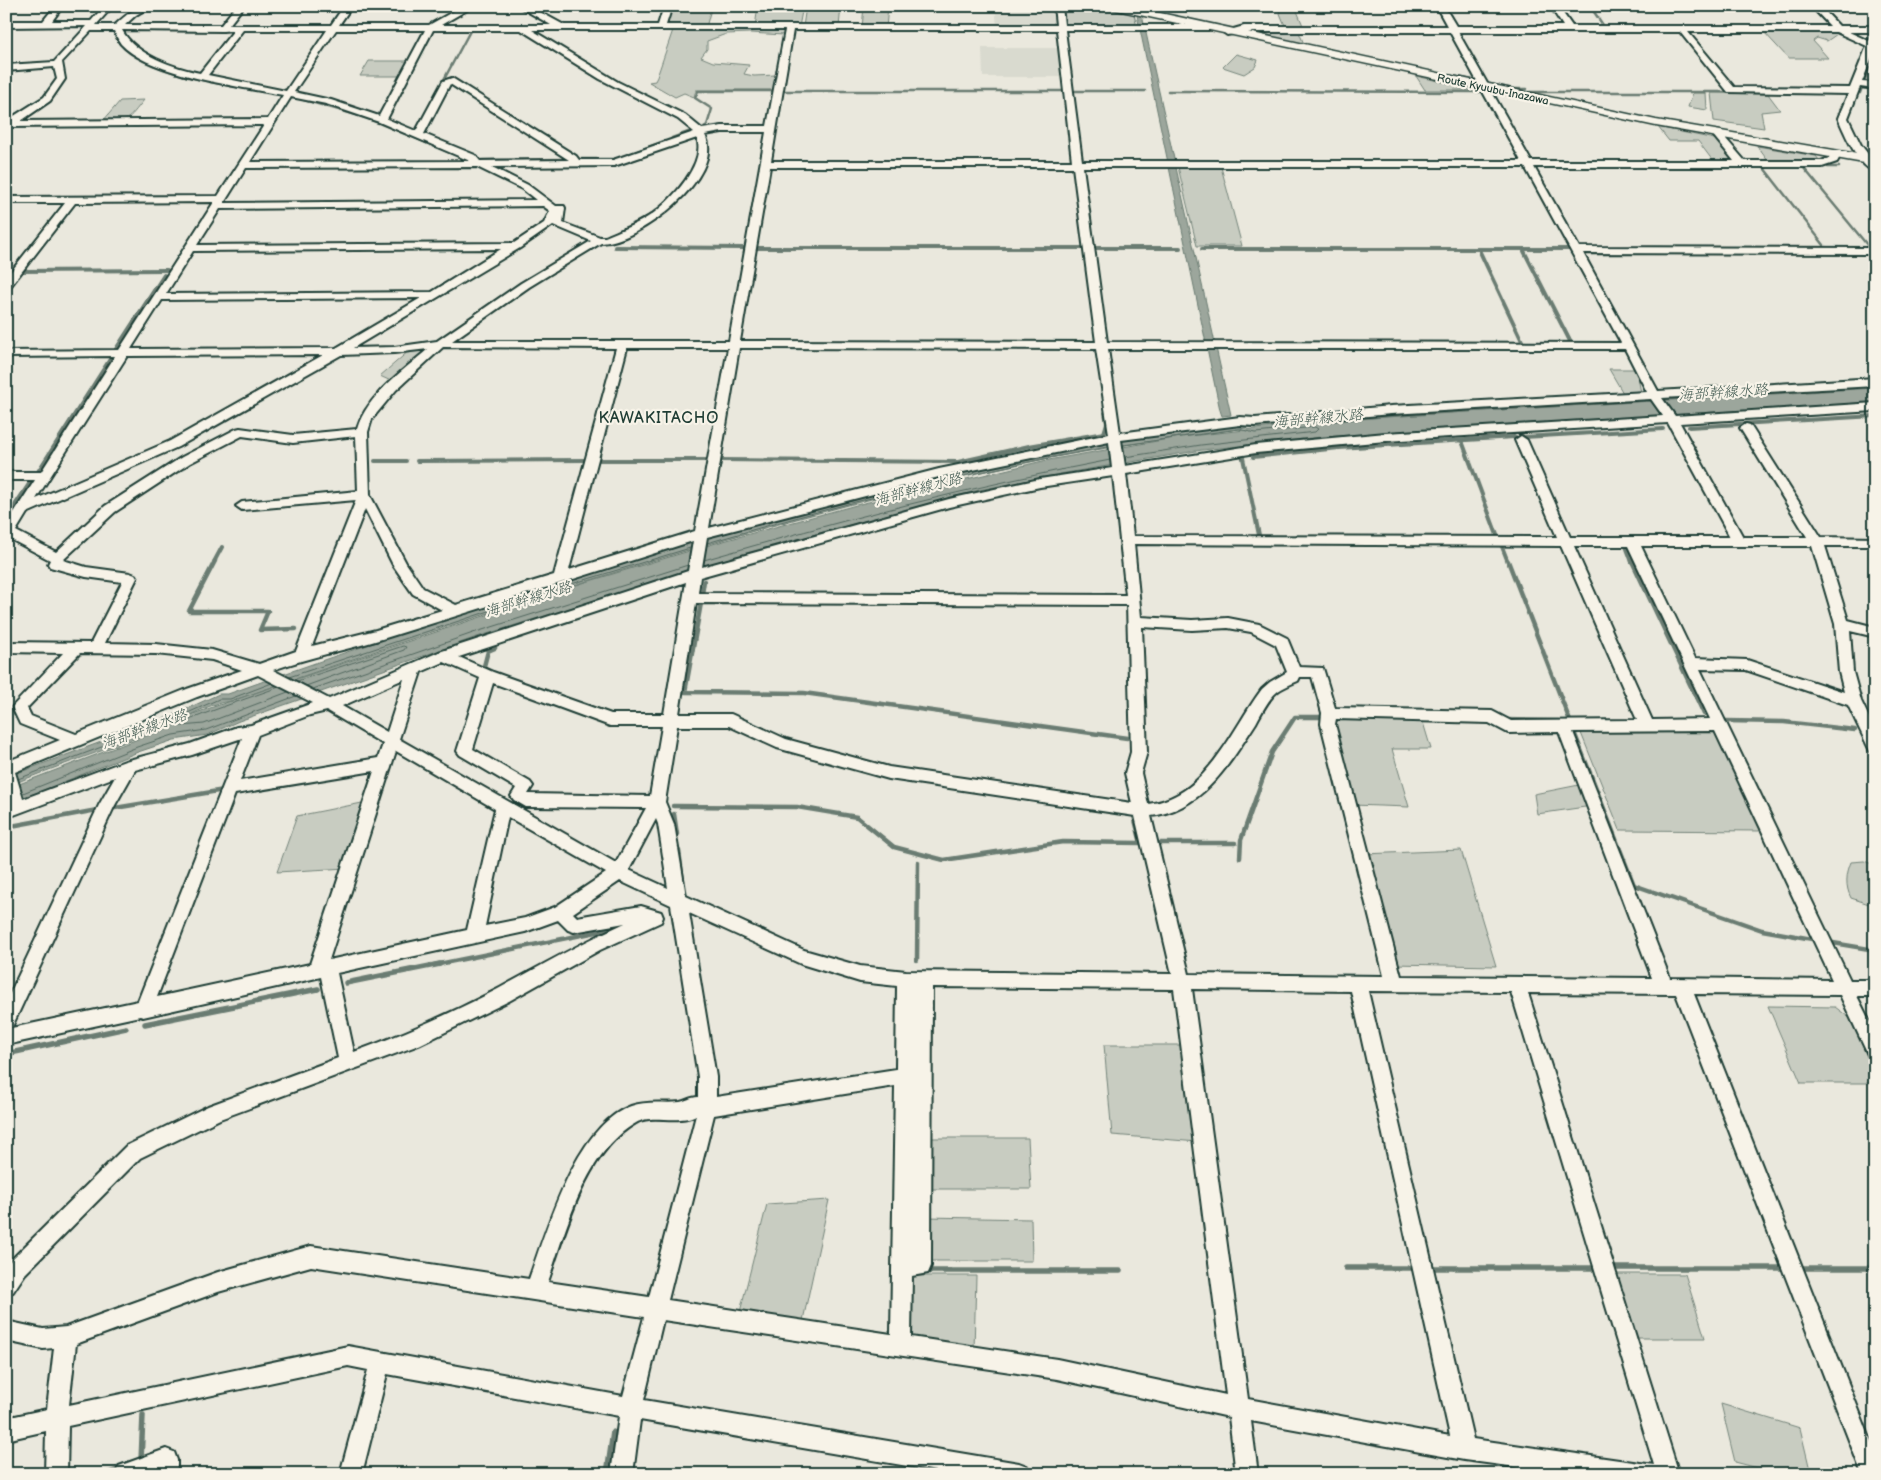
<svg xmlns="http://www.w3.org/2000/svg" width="1881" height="1480" font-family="'Balsamiq Sans','Klee One',sans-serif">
<rect width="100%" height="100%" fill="#eae8dd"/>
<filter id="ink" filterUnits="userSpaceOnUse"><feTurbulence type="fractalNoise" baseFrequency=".02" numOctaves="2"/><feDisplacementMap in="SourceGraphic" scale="10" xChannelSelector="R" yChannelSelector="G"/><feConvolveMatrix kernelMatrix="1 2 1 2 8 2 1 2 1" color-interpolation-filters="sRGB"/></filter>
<g filter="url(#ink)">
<!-- built -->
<path fill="#d9dacf" d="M 995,6 L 1054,6 L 1057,26 L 997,27 Z
M 982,48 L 1059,48 L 1063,77 L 983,77 Z"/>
<!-- green -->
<path fill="#c8ccc1" stroke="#74847a" d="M 758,6 L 803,6 L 799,27 L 755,27 Z
M 806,6 L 841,6 L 839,27 L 803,27 Z
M 864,6 L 888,6 L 886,28 L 862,28 Z
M 1061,6 L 1097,6 L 1134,14 L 1137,27 L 1063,27 Z
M 1277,6 L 1295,6 L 1304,28 L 1286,28 Z
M 670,9 L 711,9 L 706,27 L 665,26 Z
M 673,30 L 780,30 L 785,33 L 784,35 L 750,33 L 726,34 L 707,41 L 707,49 L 701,57 L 713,62 L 749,65 L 744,74 L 754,76 L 776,75 L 773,90 L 696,90 L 694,97 L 684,93 L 675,97 L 649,82 L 655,81 L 657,77 Z
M 1298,30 L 1304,44 L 1246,32 Z
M 1763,31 L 1836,31 L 1840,32 L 1827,41 L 1817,38 L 1813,41 L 1828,58 L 1788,58 Z
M 1236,54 L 1258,60 L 1255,67 L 1244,74 L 1223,67 Z
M 369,61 L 412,61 L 404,76 L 360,76 Z
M 1416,76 L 1479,90 L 1425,90 Z
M 1693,93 L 1706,93 L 1707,110 L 1688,107 Z
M 1711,93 L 1768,94 L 1780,110 L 1761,112 L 1764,128 L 1714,121 Z
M 144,100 C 127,121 130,121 103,121 L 120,101 Z
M 1658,127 L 1719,140 L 1737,161 L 1713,161 L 1698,141 L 1669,141 Z
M 1757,146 L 1816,156 L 1819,160 L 1768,161 Z
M 1178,167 L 1221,167 L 1242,246 L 1197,246 Z
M 422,349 L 426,353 L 393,382 L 380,376 L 410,350 Z
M 1609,369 L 1636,369 L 1641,392 L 1623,393 Z
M 1331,718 L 1422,719 L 1431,749 L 1392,749 L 1409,807 L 1352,805 Z
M 1579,728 L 1713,728 L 1764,831 L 1620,830 Z
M 1584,784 L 1592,806 L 1537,814 L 1534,794 Z
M 367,802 L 346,868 L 277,872 L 297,816 Z
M 1461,850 L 1496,966 L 1393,964 L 1364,854 Z
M 1864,861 L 1875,865 L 1875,906 L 1851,898 C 1845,886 1846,874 1851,862 Z
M 1768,1006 L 1835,1007 L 1851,1019 L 1875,1067 L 1875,1083 L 1801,1083 Z
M 1104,1045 L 1187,1045 L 1198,1142 L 1112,1135 Z
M 926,1138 L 1028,1138 L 1031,1189 L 926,1189 Z
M 829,1200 L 802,1325 L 739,1316 L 767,1204 Z
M 926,1217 L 1031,1219 L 1032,1261 L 925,1261 Z
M 1613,1274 L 1685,1274 L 1705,1338 L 1633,1338 Z
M 911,1276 L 976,1276 L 974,1350 L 910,1340 Z
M 1721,1404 L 1800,1428 L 1811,1474 L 1781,1474 L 1735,1462 Z"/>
<!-- water -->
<path fill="#9ca69c" stroke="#6a7c72" d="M 1137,15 L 1142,15 L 1231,415 L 1222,416 L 1220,410 Z
M 1875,388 L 1875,402 L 1321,437 L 1202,450 L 1060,474 L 979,490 L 746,553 L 474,638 L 239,721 L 207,735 L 174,740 L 138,752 L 6,805 L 6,789 L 167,728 L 193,714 L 219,705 L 576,585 L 716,543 L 860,504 L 1043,461 L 1180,437 L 1311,423 L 1395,416 Z
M 1239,424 L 1253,425 L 1254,427 C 1184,436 1113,446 1044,459 C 962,475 881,496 800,518 C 608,571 420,635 232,701 C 207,703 187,718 165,727 C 112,748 58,765 6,787 L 15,774 L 171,716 L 219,694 L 228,694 C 365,644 504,599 644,557 C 841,498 1035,449 1239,424 Z"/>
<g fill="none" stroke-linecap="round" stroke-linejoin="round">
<!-- shore -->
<path stroke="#51675e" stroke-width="1" d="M 1123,445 L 1239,429 L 1255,433 L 1315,427 L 1318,429 L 1315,432 L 1201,445 L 1125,457
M 707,543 C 839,504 972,471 1108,447
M 704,560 C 838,521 973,486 1110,460
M 289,677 L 568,585 L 690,548
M 297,681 L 403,646 L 406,647 L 404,650 L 306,686
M 279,687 C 246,699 214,709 182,723 L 181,726 L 204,724 L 288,692
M 313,689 L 473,633 L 688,565
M 18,779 L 172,720 L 219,699 L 230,699 L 272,683
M 23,793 L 137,747 L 173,735 L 206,730 L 296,696"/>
<!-- stream-far3 -->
<path stroke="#6a7c72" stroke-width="2.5" d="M 1101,6 L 1115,9
M 1590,6 L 1605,28
M 351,8 L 352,6
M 114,30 C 116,34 117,41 120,44 C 144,74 235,87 273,93
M 1868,71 L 1873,59
M 1443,74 L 1478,81
M 1864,83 L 1867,74
M 1490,84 L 1513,89 L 1527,89
M 441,85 L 470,31
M 782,91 L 1062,91
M 1075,91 L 1145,91
M 1168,91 L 1480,92
M 1530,92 L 1746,92
M 1860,93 L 1862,87
M 304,100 L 367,118 L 463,158
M 704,127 L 707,125 L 712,109 L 695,98 L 698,91 L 772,91
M 6,132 L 12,127
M 672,138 L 691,131
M 580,159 L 617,159 L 664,141
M 481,160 L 564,159
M 1803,167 L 1868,246
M 1828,167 L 1839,167
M 1764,168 L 1824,245
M 498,169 L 523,183
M 529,186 L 559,209
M 6,197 L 60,196"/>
<!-- stream-far2 -->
<path stroke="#6a7c72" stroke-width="4" d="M 615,247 L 743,248
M 756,248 L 1084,248
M 1094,248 L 1180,248
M 1202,249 L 1571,249
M 1524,251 L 1571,343
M 1480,252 L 1522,341
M 21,271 L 167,270
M 6,291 L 12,282
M 116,349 L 164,275
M 1362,417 L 1851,387
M 1689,427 L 1875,416
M 1524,437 L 1663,429
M 1462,441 L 1497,535
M 1253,457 L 1339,448 L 1514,437
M 1243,458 L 1259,535
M 597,460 L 709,460
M 721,460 L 958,462 L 1029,446 L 1104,433 L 1107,423 L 1105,413
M 375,461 L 406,461
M 417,461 L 586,460
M 37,473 L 112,356
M 9,514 L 33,478
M 1501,544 L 1508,562
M 1626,546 L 1632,562
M 214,562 L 222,547"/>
<!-- stream-far1 -->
<path stroke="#6a7c72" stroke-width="4.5" d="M 215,561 L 189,611 L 268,611 L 260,630 L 296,629
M 1508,561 L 1570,721
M 1632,561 L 1704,714
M 702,594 L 704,581
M 701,603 L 685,692 L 804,693 L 1127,738
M 484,666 L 488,651 L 495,648
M 1505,720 L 1559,721
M 1726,721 L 1784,722 L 1855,730
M 1574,732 L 1634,885 L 1762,930 L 1812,939
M 673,806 L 797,807 L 857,817 L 894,847 L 944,860 L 1063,842 L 1141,843 L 1134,816
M 109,809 L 224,790
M 674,814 L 677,834
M 6,827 L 97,810
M 1160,843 L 1235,843
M 679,851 L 683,881
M 1240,858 L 1241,840 L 1272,752 L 1295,717 L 1325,717
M 1833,943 L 1875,950
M 917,960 L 918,862
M 434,965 L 616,928"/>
<!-- stream -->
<path stroke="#6a7c72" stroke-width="5.5" d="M 346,983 L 440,964
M 145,1024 L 318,989
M 6,1054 L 126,1028
M 1346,1268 L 1414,1268
M 1431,1268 L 1599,1268
M 1616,1268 L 1782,1268
M 1803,1268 L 1875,1268
M 924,1271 L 1120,1271
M 141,1461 L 143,1415
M 106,1474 L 123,1468
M 607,1474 L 613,1432"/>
<defs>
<path id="minor" d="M 55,6 L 63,6 L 52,21 L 91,21 L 104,6 L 113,6 L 96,25 L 115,25 C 127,15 134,6 151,6 L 136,15 L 125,25 L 221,25 L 236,6 L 244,6 L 229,25 L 331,25 L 344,6 L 352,6 L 339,25 L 429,25 L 463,6 L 474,6 L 441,25 L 551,25 L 518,6 L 529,6 L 564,25 L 658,25 L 664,6 L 672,6 L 666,25 L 1056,25 L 1054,6 L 1062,6 L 1064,25 L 1211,25 L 1211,29 L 1208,30 L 1065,30 L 1082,161 L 1521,161 L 1450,32 L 1244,32 L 1227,35 L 1223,32 L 1244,26 L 1447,26 L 1436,6 L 1444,6 L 1456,26 L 1563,26 L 1550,6 L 1558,6 L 1572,26 L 1830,26 L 1811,6 L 1820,6 L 1839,26 L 1875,26 L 1875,32 L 1849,32 L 1869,41 L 1872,35 L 1875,35 L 1875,49 L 1862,82 L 1875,83 L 1875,89 L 1860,87 L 1848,118 L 1861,145 L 1875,163 L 1875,172 C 1858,166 1845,134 1838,118 L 1848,94 L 1728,92 L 1680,32 L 1458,32 L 1531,161 L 1734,161 L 1712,134 L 1717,131 L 1720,132 L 1745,161 L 1821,161 L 1830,158 L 1833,153 L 1839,153 L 1841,155 L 1837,162 L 1822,167 L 1534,167 L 1579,247 L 1875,248 L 1875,254 L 1583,253 L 1658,391 L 1875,378 L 1875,386 L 1662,398 L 1675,416 L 1875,403 L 1875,411 L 1680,423 L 1743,537 L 1807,537 L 1740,428 L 1746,424 L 1750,425 L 1821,537 L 1875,538 L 1875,546 L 1825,546 L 1848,620 L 1875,627 L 1875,637 L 1850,631 L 1853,672 L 1861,701 L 1875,730 L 1875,753 L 1870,751 L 1848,705 L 1746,670 L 1700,669 L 1850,980 L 1875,980 L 1875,996 L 1857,996 L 1875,1032 L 1875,1059 L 1869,1057 L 1840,995 L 1694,994 L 1875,1451 L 1875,1474 L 1862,1474 L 1676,994 L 1528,993 L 1679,1474 L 1567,1474 L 1464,1460 L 1251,1421 L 1258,1474 L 1236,1474 L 1229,1417 L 1057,1379 L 663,1320 L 644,1400 L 1019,1463 L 1027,1466 L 1030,1474 L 954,1474 L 640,1420 L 633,1474 L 611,1474 L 619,1416 L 387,1374 L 362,1474 L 340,1474 L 368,1370 L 348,1366 L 68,1426 L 67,1474 L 45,1474 L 46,1431 L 6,1440 L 6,1418 L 47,1409 L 54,1348 L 43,1349 L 6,1341 L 6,1321 L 43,1329 L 66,1327 L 218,1272 L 311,1246 L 529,1279 C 547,1228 576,1126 631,1106 C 647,1100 664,1104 680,1102 C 686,1101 691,1097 698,1097 L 698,1077 L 671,905 L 620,881 L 573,913 L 577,917 L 641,906 L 661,912 L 663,917 L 661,922 L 600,950 L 509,1001 L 419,1045 L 220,1119 L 140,1158 L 25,1274 L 13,1292 L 6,1295 L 6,1267 L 11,1260 L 126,1146 L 208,1106 L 338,1058 L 321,977 L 143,1017 L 140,1016 L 6,1045 L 6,1002 L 99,805 L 115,777 L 6,818 L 6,805 L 9,804 L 6,794 L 6,762 L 60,740 L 20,724 L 12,707 L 63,653 L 6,652 L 6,642 L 91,643 L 122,582 L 86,577 L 50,567 L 48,564 L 50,560 L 10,539 L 6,540 L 6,525 L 35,480 L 6,480 L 6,472 L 41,472 L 115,356 L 6,357 L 6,351 L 119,350 L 214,202 L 75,203 L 10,287 L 6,288 L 6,278 L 65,203 L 6,203 L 6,197 L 218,196 L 264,125 L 6,127 L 6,121 L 44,97 L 57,79 L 54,67 L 6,71 L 6,65 L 54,62 L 87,26 L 6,27 L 6,21 L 43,21 ZM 122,30 L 223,31 L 234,30 L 200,73 C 175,68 135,55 122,30 ZM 243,30 L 327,30 L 286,91 L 208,75 ZM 336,30 L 425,30 L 379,116 L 331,100 L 294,92 ZM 433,30 L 521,30 L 600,79 L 678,119 L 694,132 L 613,160 L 579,160 L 576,156 L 452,78 L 443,81 L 416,131 L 387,119 ZM 532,30 L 785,30 L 767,126 L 722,126 L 702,129 L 685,115 L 618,82 ZM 793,30 L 1057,30 L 1072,161 L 771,161 ZM 91,31 L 114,31 C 116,35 118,40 121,44 C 149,75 242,87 283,95 L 268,119 L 21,121 L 50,101 L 65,79 L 62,62 ZM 1688,32 L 1836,32 L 1867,46 L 1850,88 L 1734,87 ZM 450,84 L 569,160 L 570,160 L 480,161 L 475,155 L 424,134 ZM 291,97 L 326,104 L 379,122 L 470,161 L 250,162 ZM 722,132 L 766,132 L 729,341 L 452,341 L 529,287 L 601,243 C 638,243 726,176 705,135 ZM 697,138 C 706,164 671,201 651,215 C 638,224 621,230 605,237 L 600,237 L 563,223 L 565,208 L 564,206 L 556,206 L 528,185 L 492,167 L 614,166 ZM 477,167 L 522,189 L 536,200 L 224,203 L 246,168 ZM 770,167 L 1073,167 L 1096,342 L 740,341 ZM 1083,167 L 1525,167 L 1621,343 L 1107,342 ZM 543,206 L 550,211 L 544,223 L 514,243 L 197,245 L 220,209 ZM 553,225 L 591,241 L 521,283 L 437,341 L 394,347 L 353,348 L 520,248 ZM 501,249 L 432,292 L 166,294 L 193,251 ZM 421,298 L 336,348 L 131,349 L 162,300 ZM 443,347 L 616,348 L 554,575 L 456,605 L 423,588 L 406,563 L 370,495 L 368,432 L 372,419 L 396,390 ZM 627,348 L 728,348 L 695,531 L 569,570 ZM 739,348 L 1096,349 L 1109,434 L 939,469 L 709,528 ZM 428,349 C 403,371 367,395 357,429 L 293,435 L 240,428 L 236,429 L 182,457 L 105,506 L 56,552 L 16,531 L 27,513 L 178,447 L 341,355 L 394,353 ZM 1108,349 L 1625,349 L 1647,392 L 1391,406 L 1255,418 L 1240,417 L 1120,433 ZM 323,355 L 170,441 L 36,499 L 127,356 ZM 1651,399 L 1663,416 L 1386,433 L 1256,445 L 1125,466 L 1121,440 L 1240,425 L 1255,426 L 1391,414 ZM 1668,423 L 1730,537 L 1570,537 L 1527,440 L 1521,436 L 1515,440 L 1557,537 L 1133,536 L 1126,474 L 1256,453 L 1386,441 ZM 242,436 L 293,443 L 356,436 L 358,491 L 242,502 L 236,506 L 242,510 L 356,500 L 296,651 L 259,664 L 212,650 L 156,644 L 105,643 L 137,578 L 135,575 L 130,573 L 86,567 L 63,560 L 115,512 L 190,463 ZM 1109,442 L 1112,468 L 1040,479 L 949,499 L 702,567 L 707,537 L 939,477 ZM 1113,476 L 1126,595 L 698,593 L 700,577 L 949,507 L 1040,487 ZM 365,509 L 393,565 L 413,594 L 442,610 L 376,630 L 312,646 ZM 693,541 L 688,571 L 439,652 L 329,699 L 273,670 C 309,657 346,650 382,639 C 486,607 589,574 693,541 ZM 1134,544 L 1561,546 L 1637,720 L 1511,721 L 1492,711 L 1335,708 L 1323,668 L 1299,667 L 1287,638 L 1259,624 L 1228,618 L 1192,620 L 1141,617 ZM 1574,546 L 1628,546 L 1710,719 L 1652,720 ZM 1641,546 L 1812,546 L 1835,624 L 1839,672 L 1844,692 L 1747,660 L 1695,658 ZM 686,582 L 664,714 L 611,714 L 493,672 L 459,657 ZM 696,603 L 1127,605 L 1131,752 L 1125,773 L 1132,803 L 889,767 L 786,739 L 731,714 L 679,714 ZM 1142,627 L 1192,630 L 1228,628 L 1251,632 L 1276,645 L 1287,672 L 1270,682 L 1262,689 C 1231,730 1207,797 1148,804 L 1141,773 L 1147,752 ZM 80,653 L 156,654 L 212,660 L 242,670 L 187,689 L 76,734 L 31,716 L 27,708 ZM 444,662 L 480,678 L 457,751 L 460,755 L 516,788 L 511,796 L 514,800 L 526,807 L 646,808 L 616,863 L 399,739 L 421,672 ZM 258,675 L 313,703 L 251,725 L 237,727 L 190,744 L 125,761 L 23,799 L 15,772 L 197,697 ZM 1300,677 L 1312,677 L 1322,713 L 1321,724 L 1384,976 L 1189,974 L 1151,816 C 1203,810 1230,763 1256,723 C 1262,712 1268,699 1278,691 C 1284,687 1291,684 1298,681 ZM 404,679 L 387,732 L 342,706 ZM 493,683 L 610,726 L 662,726 L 650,796 L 528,794 L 533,786 L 530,782 L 473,749 ZM 327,711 L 383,744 L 378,758 L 240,781 L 258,735 L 310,715 ZM 1336,719 L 1489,723 L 1508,733 L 1559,732 L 1652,978 L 1401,976 L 1335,724 ZM 677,726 L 729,726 L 777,748 L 889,779 L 1135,816 L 1172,974 L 906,971 L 860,966 L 804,950 L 686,896 L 674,824 L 665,802 ZM 1715,731 L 1832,980 L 1670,978 L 1573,732 ZM 242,738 L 138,1001 L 7,1029 L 12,1027 L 114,807 L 135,770 L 192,755 ZM 396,751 L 495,809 L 467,930 L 329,960 ZM 374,771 L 310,964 L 157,997 L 235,794 ZM 508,817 L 606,873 L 555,907 L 525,918 L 485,926 ZM 656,819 L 658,824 L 668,888 L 629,870 ZM 689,913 L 801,964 L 860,982 L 897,986 L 896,1069 L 716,1097 L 716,1077 ZM 558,920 L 568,930 L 574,932 L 625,923 C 581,943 540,966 498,989 C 452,1013 404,1034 354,1052 L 337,973 L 525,932 ZM 932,987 L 1174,989 L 1226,1395 L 1057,1359 L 911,1337 L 912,1276 L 928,1273 L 931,1266 ZM 1192,989 L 1351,991 L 1450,1436 L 1248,1399 ZM 1368,991 L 1511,992 L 1654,1465 L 1473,1439 ZM 895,1086 L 891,1334 L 668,1300 L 714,1115 ZM 696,1115 L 649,1297 L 548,1282 C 566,1230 585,1152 636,1123 C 652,1113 677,1125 696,1115 ZM 311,1266 L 644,1317 L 623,1396 L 348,1346 L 69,1405 L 76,1344 L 218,1292 Z
M 166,1449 L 174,1452 L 177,1460 L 177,1474 L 116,1474 L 119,1466 Z"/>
<path id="major" d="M 1107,6 L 1128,6 L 1656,120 L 1875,157 L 1875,165 L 1656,126 L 1112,9 Z"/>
</defs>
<!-- minor casing -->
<use href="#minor" stroke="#1f3d34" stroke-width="4"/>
<!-- major casing -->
<use href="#major" stroke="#1f3d34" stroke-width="3"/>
<!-- minor -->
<use href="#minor" fill="#f7f3e8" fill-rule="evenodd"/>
<!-- major -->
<use href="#major" fill="#f7f3e8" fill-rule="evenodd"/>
</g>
</g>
<g text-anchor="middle" stroke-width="4.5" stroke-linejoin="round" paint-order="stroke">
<!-- far-street labels -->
<g font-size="11" fill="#1f3d34" stroke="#f7f3e8">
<text transform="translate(1493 89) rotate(12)" y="4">Route Kyuubu-Inazawa</text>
</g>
<!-- water labels -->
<g font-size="15" font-style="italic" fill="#445c53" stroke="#f7f3e8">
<text transform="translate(1723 392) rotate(-4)" y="5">海部幹線水路</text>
<text transform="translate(1318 418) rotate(-5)" y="5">海部幹線水路</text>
<text transform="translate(918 489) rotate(-15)" y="5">海部幹線水路</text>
<text transform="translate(528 599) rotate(-17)" y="5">海部幹線水路</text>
<text transform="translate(144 729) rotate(-20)" y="5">海部幹線水路</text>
</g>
<!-- quarter labels -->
<g font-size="16" letter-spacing="1" fill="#1f3d34" stroke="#f7f3e8">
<text x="659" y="423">KAWAKITACHO</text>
</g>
</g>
<!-- margin -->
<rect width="1881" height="1480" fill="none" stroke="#f7f3e8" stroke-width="25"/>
<rect x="12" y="12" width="1856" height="1455" fill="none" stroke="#1f3d34" stroke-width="2" filter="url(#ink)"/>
</svg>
